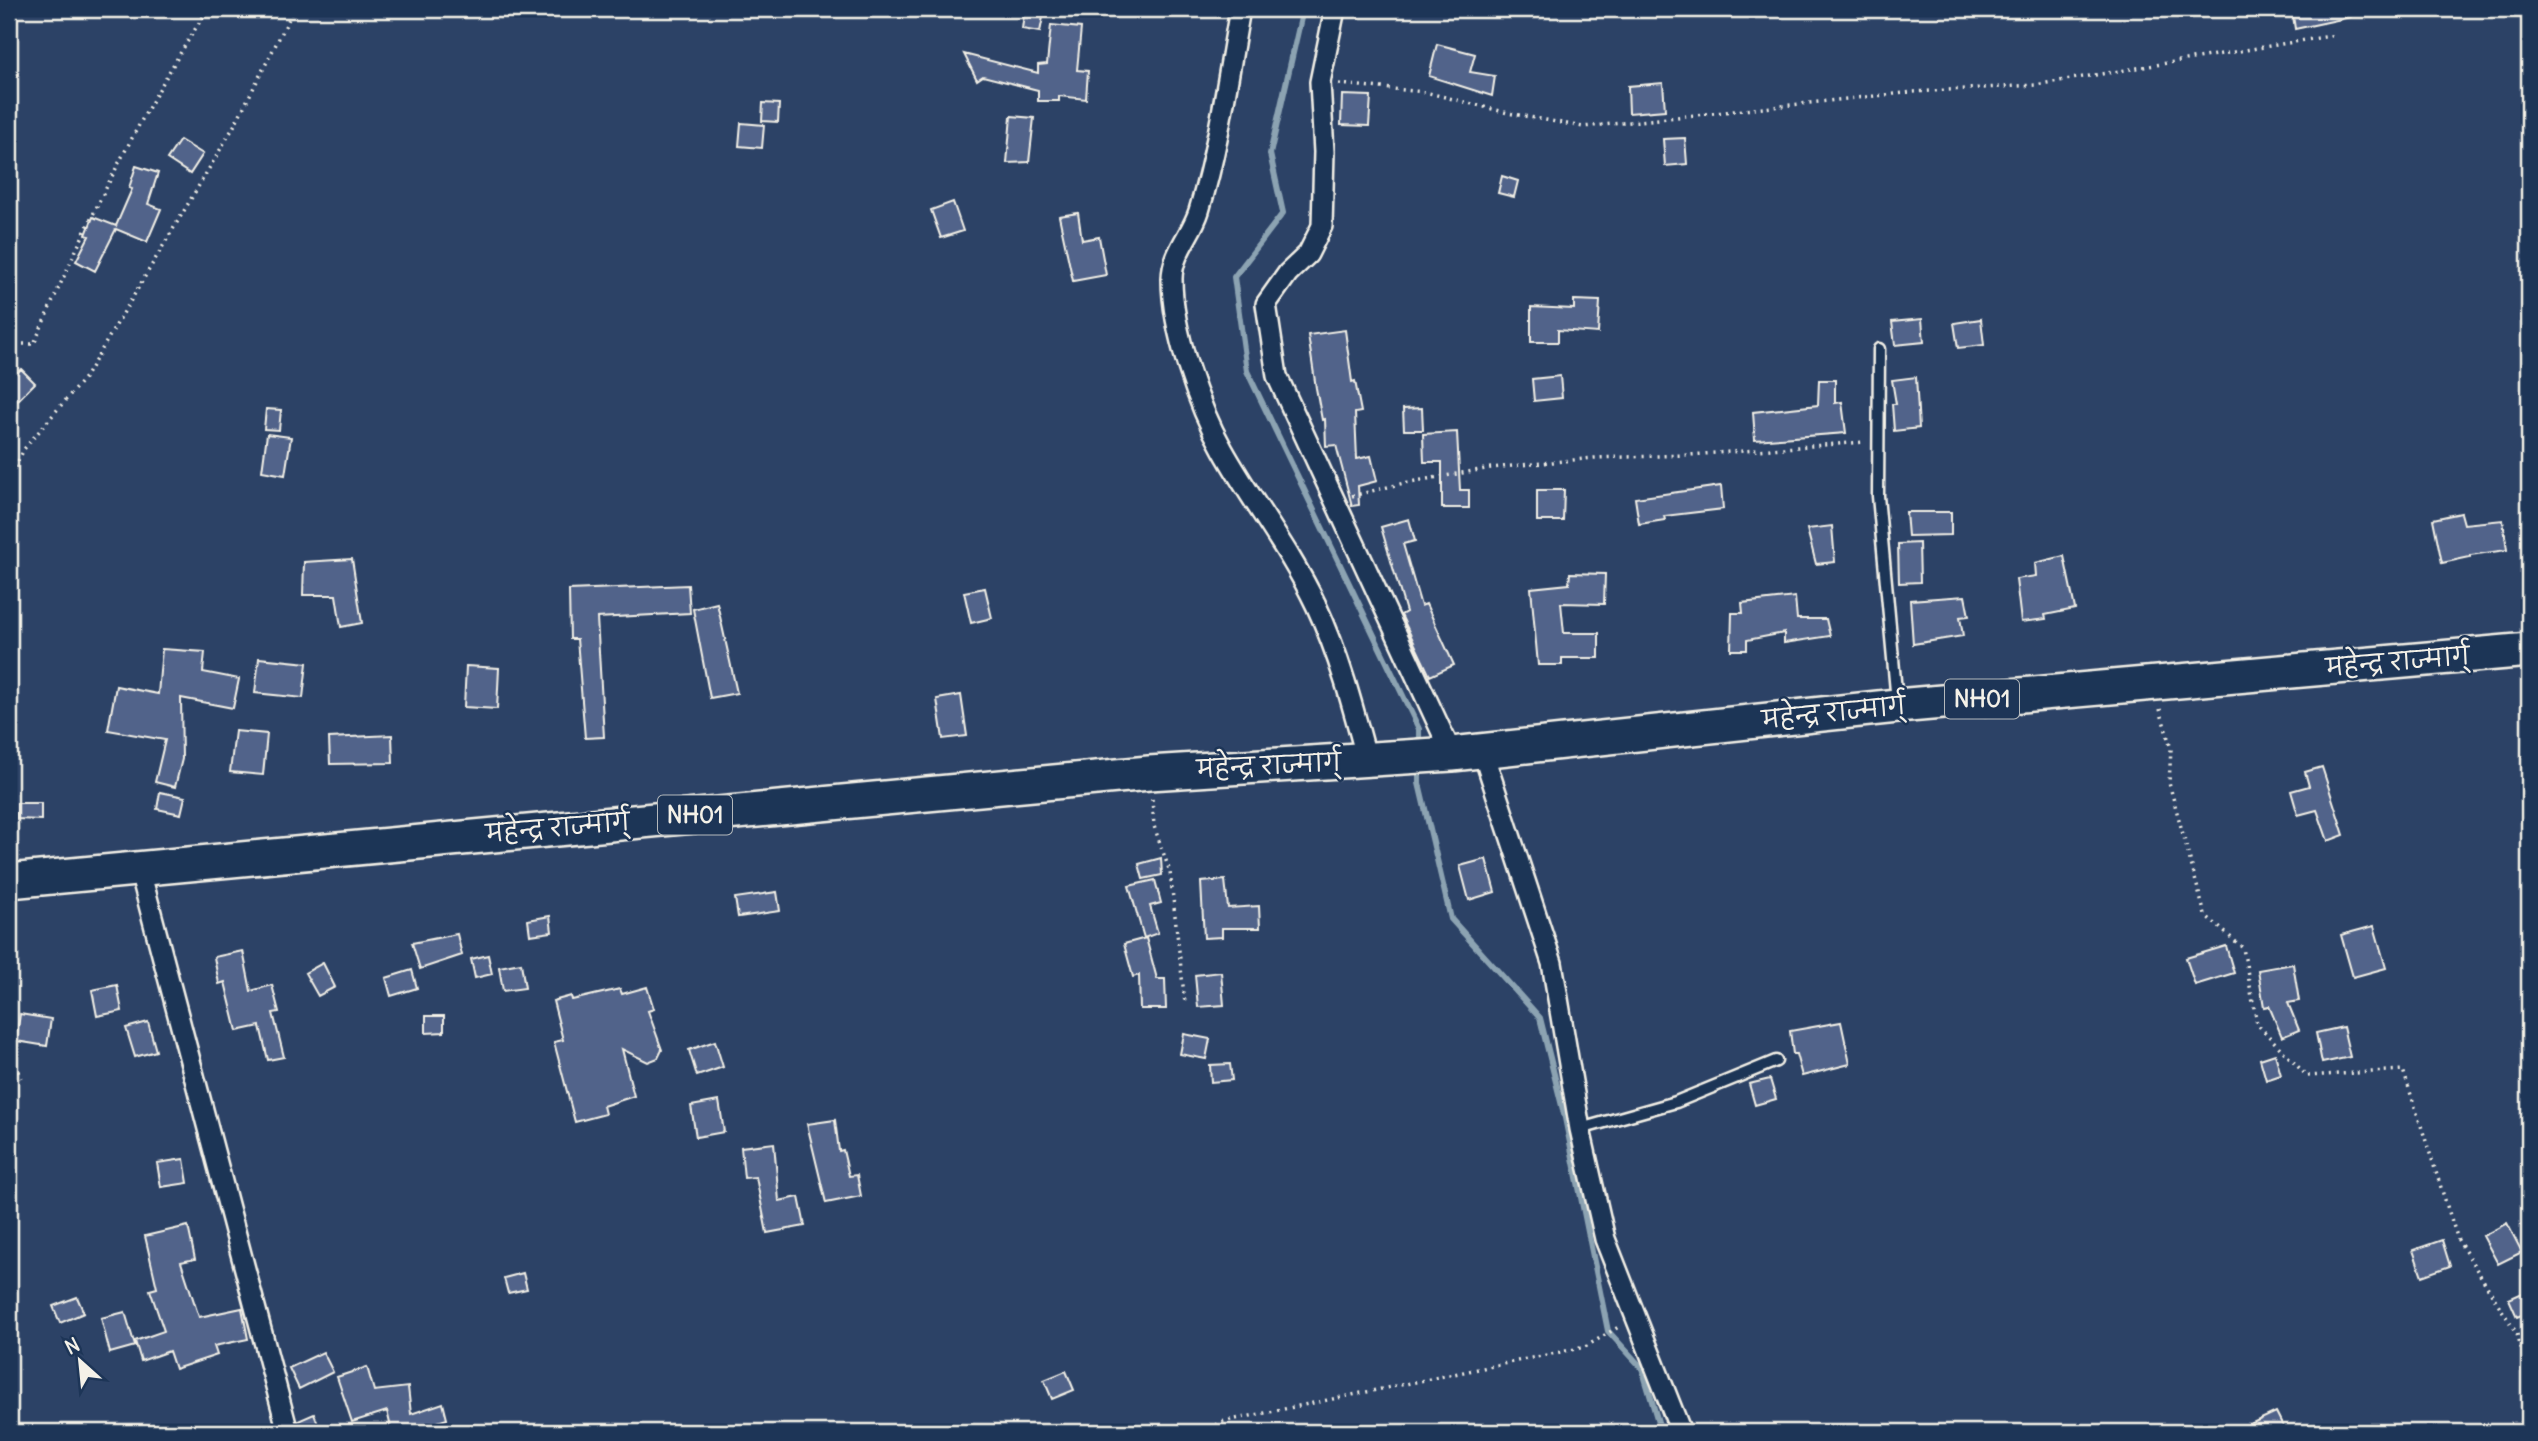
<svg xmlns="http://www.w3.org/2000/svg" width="2538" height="1441" font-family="Delius,'Playpen Sans Deva',sans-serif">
<rect width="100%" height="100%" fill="#2c4266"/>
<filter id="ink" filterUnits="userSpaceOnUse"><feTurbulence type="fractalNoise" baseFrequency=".0143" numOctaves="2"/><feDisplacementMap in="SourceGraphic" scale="14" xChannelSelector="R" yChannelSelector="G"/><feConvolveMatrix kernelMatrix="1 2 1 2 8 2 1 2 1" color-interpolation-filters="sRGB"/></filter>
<g filter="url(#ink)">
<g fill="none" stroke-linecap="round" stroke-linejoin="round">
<!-- stream -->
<path stroke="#8ca3b2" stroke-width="6" d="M 1303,9 L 1270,154 L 1283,213 L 1234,277 L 1247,371 L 1419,729 L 1419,747
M 1419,765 L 1419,783 L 1451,919 L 1540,1018 L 1565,1118 L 1608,1331 L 1642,1368 L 1661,1432"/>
</g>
<!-- building -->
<path fill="#51648a" stroke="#f4f1e8" stroke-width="2" d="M 2292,9 L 2351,9 L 2351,17 L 2295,29 Z
M 1024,14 L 1043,17 L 1040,32 L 1022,29 Z
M 1051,25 L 1081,28 L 1077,70 L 1088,71 L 1086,99 L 1059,96 L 1059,101 L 1038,101 L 1038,90 L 983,76 L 977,80 L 964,54 L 1038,73 L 1038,65 L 1047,64 Z
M 1437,44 L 1475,54 L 1470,72 L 1495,76 L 1492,96 L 1429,76 Z
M 1663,83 L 1665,110 L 1629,113 L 1628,86 Z
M 1342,95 L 1371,96 L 1369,126 L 1341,125 Z
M 763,103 L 779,104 L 778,122 L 762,121 Z
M 1011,116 L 1034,118 L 1029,162 L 1007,163 Z
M 741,123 L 764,125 L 762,148 L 739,146 Z
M 1685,138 L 1687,164 L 1665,166 L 1663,139 Z
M 180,140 L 203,154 L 190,174 L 167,159 Z
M 136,166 L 158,173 L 148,204 L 161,209 L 147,242 L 116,229 L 95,271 L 76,261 L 89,236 L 86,235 L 93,217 L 116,226 L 132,189 L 129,188 Z
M 1502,176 L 1518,181 L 1514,197 L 1498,193 Z
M 953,202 L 963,231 L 941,238 L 931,210 Z
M 1078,213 L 1082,240 L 1099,237 L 1106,275 L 1073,281 L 1059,216 Z
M 1574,300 L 1600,301 L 1598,333 L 1558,330 L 1558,342 L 1531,342 L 1531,307 L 1574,309 Z
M 1922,319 L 1924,342 L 1895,345 L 1892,322 Z
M 1981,319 L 1984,345 L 1958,348 L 1954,323 Z
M 1345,330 L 1352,382 L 1355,381 L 1361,412 L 1355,413 L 1357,459 L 1371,456 L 1377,481 L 1358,486 L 1359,505 L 1352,506 L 1336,445 L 1326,446 L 1325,419 L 1322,420 L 1316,388 L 1308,335 Z
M 9,365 L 17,373 L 21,369 L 35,383 L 17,401 L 9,393 Z
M 1560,376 L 1562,398 L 1534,401 L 1532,379 Z
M 1916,377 L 1919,428 L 1894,431 L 1892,404 L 1896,404 L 1892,380 Z
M 1819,380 L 1835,380 L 1835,403 L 1842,402 L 1846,433 L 1755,440 L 1753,412 L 1818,405 Z
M 1422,408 L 1423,430 L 1404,430 L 1403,409 Z
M 266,409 L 281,410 L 279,430 L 264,429 Z
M 1457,432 L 1460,490 L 1469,490 L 1469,508 L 1442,508 L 1442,462 L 1424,462 L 1423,434 Z
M 267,434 L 291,437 L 285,475 L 262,471 Z
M 1721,486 L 1723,509 L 1664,516 L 1665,520 L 1639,524 L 1635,498 Z
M 1537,490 L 1564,490 L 1563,521 L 1537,521 Z
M 1906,512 L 1951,512 L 1951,535 L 1908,536 Z
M 2461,513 L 2464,524 L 2503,520 L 2507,550 L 2470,555 L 2470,557 L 2442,563 L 2433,519 Z
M 1409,519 L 1415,541 L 1403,544 L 1421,606 L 1426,604 L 1454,665 L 1430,676 L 1401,615 L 1406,612 L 1381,527 Z
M 1832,526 L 1835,562 L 1816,564 L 1807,529 Z
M 1919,543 L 1920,582 L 1899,583 L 1898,544 Z
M 2064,556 L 2075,609 L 2045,615 L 2046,619 L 2021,622 L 2016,579 L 2036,576 L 2035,563 Z
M 352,559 L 362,623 L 341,627 L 336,595 L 303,595 L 304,562 Z
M 1570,573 L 1605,574 L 1604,604 L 1561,603 L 1564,633 L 1599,633 L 1599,658 L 1562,658 L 1562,665 L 1538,665 L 1531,588 L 1569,584 Z
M 688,585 L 690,613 L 597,618 L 604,737 L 585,738 L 577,639 L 570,639 L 569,590 Z
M 985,588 L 992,618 L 971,623 L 964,592 Z
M 1965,596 L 1969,616 L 1960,617 L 1963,636 L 1913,644 L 1910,600 Z
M 1795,597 L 1797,619 L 1826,619 L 1830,636 L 1784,643 L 1784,633 L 1747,640 L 1747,650 L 1731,650 L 1732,613 L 1743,613 L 1742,603 Z
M 717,603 L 737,693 L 710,698 L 693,609 Z
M 162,649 L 205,652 L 203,672 L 239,679 L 233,708 L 181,698 L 182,759 L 175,787 L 155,782 L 165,740 L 108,730 L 116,686 L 158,694 Z
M 259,658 L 307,663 L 303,698 L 255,693 Z
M 466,666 L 499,668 L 497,709 L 464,707 Z
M 961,695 L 967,736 L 943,739 L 937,699 Z
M 235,731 L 267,734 L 263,775 L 230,772 Z
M 392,735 L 393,763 L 330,764 L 329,738 Z
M 2322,767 L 2344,835 L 2328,841 L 2317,810 L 2298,815 L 2291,791 L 2309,786 L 2305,772 Z
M 160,792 L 185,797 L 181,814 L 157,809 Z
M 17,803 L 41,803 L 41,820 L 17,819 Z
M 1161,858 L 1162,875 L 1143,879 L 1139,864 Z
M 1486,859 L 1495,892 L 1469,900 L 1460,866 Z
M 1155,880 L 1161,903 L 1150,906 L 1158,933 L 1144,938 L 1129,886 Z
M 1225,880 L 1228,908 L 1259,906 L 1260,928 L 1222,928 L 1222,937 L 1204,938 L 1201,882 Z
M 777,892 L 780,911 L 738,917 L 735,898 Z
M 550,916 L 552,932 L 530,935 L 528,920 Z
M 2374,926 L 2386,968 L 2353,977 L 2341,935 Z
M 457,934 L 462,955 L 420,969 L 412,943 Z
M 1146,938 L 1157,979 L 1165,979 L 1166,1009 L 1140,1009 L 1139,975 L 1133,977 L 1124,944 Z
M 2226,946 L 2234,973 L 2195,985 L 2186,958 Z
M 243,951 L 251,991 L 272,985 L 279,1012 L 273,1013 L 284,1057 L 268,1060 L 260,1026 L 237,1031 L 225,982 L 219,984 L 214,957 Z
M 488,955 L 492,974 L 475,978 L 471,959 Z
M 323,963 L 335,987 L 318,996 L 305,973 Z
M 521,963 L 525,988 L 503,991 L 499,967 Z
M 2293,964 L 2299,1001 L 2288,1003 L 2299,1030 L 2282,1037 L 2269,1006 L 2264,1007 L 2258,970 Z
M 412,970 L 417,988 L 391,996 L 386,978 Z
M 1221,972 L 1224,1005 L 1198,1007 L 1195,975 Z
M 117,985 L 122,1011 L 97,1016 L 92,990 Z
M 647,987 L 654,1009 L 648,1011 L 662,1050 L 658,1058 L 648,1062 L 622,1049 L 634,1096 L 603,1106 L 605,1114 L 575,1122 L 554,1042 L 563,1040 L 553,1001 L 571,996 L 572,1000 L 620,989 L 622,994 Z
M 20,1014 L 51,1019 L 47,1046 L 16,1041 Z
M 426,1016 L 444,1016 L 444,1032 L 426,1033 Z
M 148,1022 L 156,1051 L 135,1057 L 126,1028 Z
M 1841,1022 L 1850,1064 L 1802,1076 L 1796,1054 L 1793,1054 L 1790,1031 Z
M 2343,1027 L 2350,1057 L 2322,1063 L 2316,1033 Z
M 1184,1034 L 1210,1039 L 1206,1059 L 1180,1054 Z
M 715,1041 L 723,1067 L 697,1076 L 689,1050 Z
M 2275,1054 L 2281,1075 L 2266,1080 L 2260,1059 Z
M 1230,1064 L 1232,1080 L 1211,1082 L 1210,1065 Z
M 1770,1079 L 1776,1099 L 1755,1105 L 1749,1084 Z
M 719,1101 L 724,1132 L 696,1137 L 691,1106 Z
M 835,1120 L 839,1151 L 843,1150 L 849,1176 L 857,1175 L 861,1196 L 826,1203 L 807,1124 Z
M 774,1143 L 779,1201 L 799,1197 L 805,1226 L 767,1233 L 756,1177 L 744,1178 L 741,1147 Z
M 184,1159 L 188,1183 L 161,1187 L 157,1163 Z
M 2507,1223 L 2522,1252 L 2498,1264 L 2483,1236 Z
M 188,1226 L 195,1259 L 181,1262 L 199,1317 L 242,1308 L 248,1339 L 214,1346 L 217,1355 L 175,1369 L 169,1351 L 141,1361 L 135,1341 L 164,1331 L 150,1290 L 157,1288 L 145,1236 Z
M 2442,1240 L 2450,1266 L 2422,1276 L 2413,1250 Z
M 523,1273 L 527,1289 L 508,1293 L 504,1278 Z
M 2529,1290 L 2529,1312 L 2517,1317 L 2509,1299 Z
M 77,1297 L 84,1313 L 60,1323 L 53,1306 Z
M 125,1312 L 135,1346 L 110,1353 L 101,1318 Z
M 323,1352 L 333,1372 L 299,1389 L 289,1368 Z
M 367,1367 L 374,1391 L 408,1387 L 411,1414 L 443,1403 L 447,1419 L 418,1428 L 419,1432 L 392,1432 L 387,1411 L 352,1422 L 337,1377 Z
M 1066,1371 L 1074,1390 L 1052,1399 L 1044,1380 Z
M 2276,1412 L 2286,1432 L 2233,1432 Z
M 314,1414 L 321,1432 L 300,1432 L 298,1421 Z"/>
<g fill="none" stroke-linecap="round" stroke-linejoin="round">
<defs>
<path id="lane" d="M 1879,349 L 1878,496 L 1897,702
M 1580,1129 L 1676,1102 L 1776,1061"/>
<path id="street" d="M 1240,9 C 1228,76 1219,145 1199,211 C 1192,234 1172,253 1172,279 C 1172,330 1198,406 1223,450 C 1252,502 1290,550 1316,605 C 1339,654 1353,707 1367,760
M 1335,9 L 1320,82 L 1324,152 L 1322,226 L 1308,254 L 1288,273 L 1266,304 L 1277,376 L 1452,754
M 1482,750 L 1552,963 L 1580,1129 L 1605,1239 L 1681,1432
M 139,867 L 288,1432"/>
<path id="highway" d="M 9,881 L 1149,773 L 1452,754 L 1897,706 L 2529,650"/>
</defs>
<!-- lane casing -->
<use href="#lane" stroke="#f4f1e8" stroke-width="15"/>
<!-- street casing -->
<use href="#street" stroke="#f4f1e8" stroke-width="24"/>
<!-- highway casing -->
<use href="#highway" stroke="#f4f1e8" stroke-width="38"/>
<!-- path -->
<path stroke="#f4f1e8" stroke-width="3.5" stroke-dasharray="2 5" stroke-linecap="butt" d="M 1339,84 L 1425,92 L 1508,113 L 1583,127 L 1913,92 L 2035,85 L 2336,35
M 9,344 L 34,344 C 85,226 138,117 208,9
M 9,480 L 24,449 L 86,376 L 233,128 L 294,9
M 1352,496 L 1404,483 L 1491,468 L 1594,458 L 1689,455 L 1865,442
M 2160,709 L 2171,749 L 2169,783 L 2205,915 L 2243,948 L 2257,1024 L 2307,1076 L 2403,1070 L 2458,1240 L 2517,1334 L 2529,1376
M 1152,799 L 1154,826 L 1170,872 L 1185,1003
M 9,1052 L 21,1078
M 1204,1432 L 1221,1422 L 1585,1347 L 1620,1326
M 2527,1432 L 2529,1423"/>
<!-- lane -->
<use href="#lane" stroke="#1d3557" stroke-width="10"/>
<!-- street -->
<use href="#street" stroke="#1d3557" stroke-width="19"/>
<!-- highway -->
<use href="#highway" stroke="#1d3557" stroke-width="33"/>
</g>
</g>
<g text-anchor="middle" stroke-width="5" stroke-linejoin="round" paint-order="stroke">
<!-- shield labels -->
<g fill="#1d3557" stroke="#b4b9bc" stroke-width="2">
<rect x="1945" y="679.5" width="74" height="39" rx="5"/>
<rect x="658" y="795.5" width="74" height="39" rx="5"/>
</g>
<g font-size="23" font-weight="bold" fill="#f4f1e8">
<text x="1982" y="707">NH01</text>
<text x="695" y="823">NH01</text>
</g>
<!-- street labels -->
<g font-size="24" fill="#f4f1e8" stroke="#1d3557">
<text transform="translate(2398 662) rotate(-5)" y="8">महेन्द्र राज्मार्ग्</text>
<text transform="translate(1834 713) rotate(-6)" y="8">महेन्द्र राज्मार्ग्</text>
<text transform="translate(1269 766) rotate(-3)" y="8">महेन्द्र राज्मार्ग्</text>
<text transform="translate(558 828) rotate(-5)" y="8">महेन्द्र राज्मार्ग्</text>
</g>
</g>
<!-- margin -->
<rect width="2538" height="1441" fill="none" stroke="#1d3557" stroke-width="35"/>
<rect x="18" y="18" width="2503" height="1406" fill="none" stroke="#f4f1e8" stroke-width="2.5" filter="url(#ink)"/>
<!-- north arrow -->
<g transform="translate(80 1361) rotate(333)" stroke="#1d3557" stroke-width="5" paint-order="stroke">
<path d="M0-5L12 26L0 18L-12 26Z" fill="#f4f1e8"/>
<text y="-10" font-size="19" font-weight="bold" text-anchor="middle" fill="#f4f1e8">N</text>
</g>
</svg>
